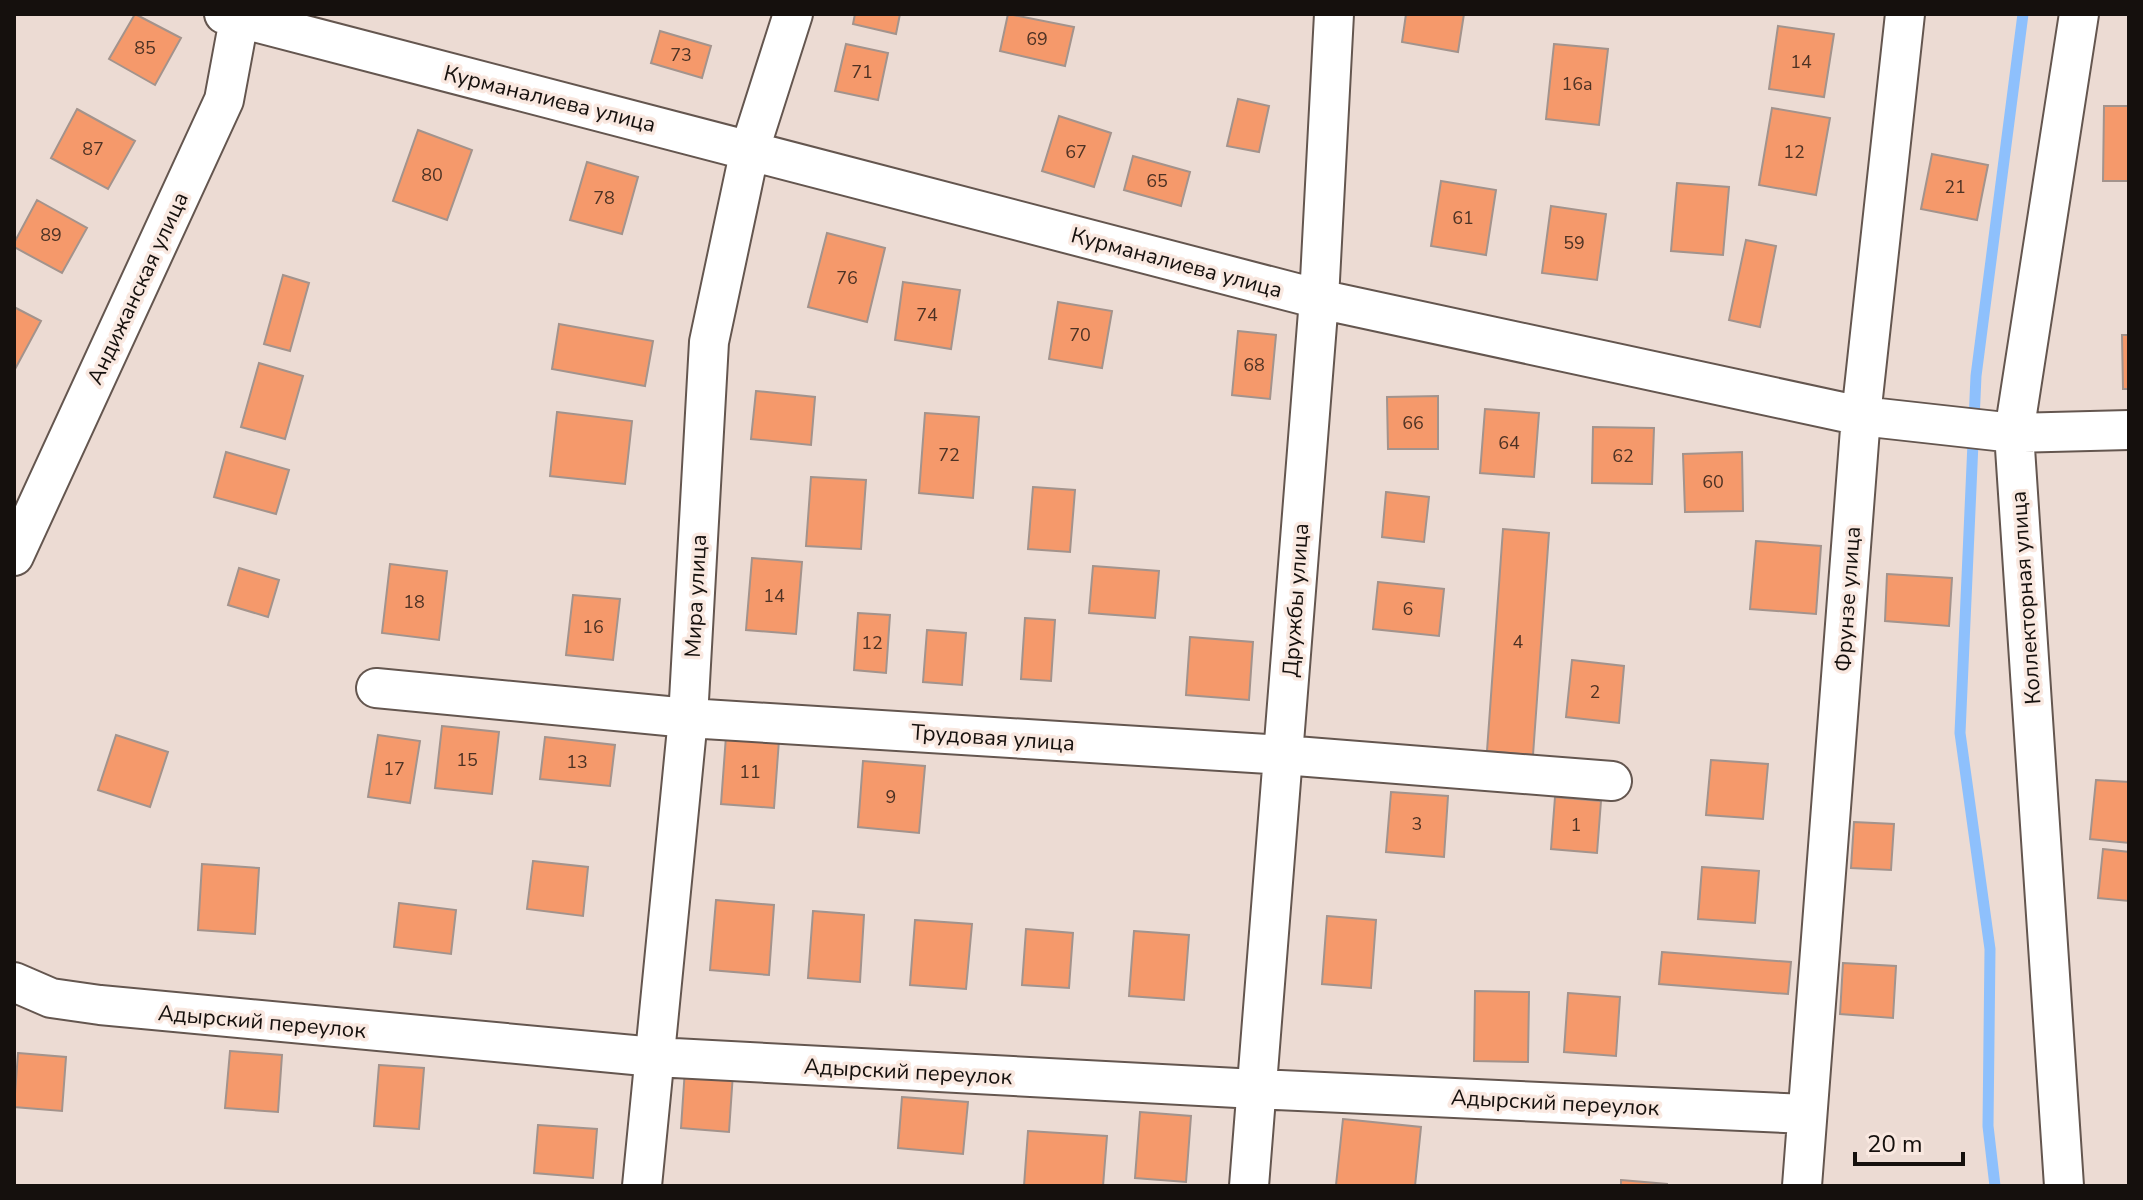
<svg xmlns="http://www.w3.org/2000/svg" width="2143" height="1200" font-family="'Nunito Sans',sans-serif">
<rect width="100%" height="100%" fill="#ecdbd3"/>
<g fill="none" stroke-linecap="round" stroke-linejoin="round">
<!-- stream -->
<path stroke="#8ec0fc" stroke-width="11" d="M 1995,1186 L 1988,1126 L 1990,949 L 1960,733 L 1976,376 L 2023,14"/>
</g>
<!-- building -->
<path fill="#f5996b" stroke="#a3938c" stroke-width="2" d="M 135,14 L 181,38 L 155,85 L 109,59 Z
M 855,14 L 900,14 L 896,34 L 853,24 Z
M 1008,14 L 1074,27 L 1065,66 L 1000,51 Z
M 1406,14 L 1464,14 L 1458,52 L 1402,42 Z
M 1778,26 L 1834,34 L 1824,97 L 1769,89 Z
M 660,31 L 711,46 L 702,78 L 651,63 Z
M 846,44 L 888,53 L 878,100 L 835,91 Z
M 1554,44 L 1608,49 L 1599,125 L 1546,119 Z
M 1238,99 L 1269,106 L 1259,152 L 1227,146 Z
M 2104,106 L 2129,106 L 2129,181 L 2103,181 Z
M 1772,108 L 1830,118 L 1816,195 L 1759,185 Z
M 77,109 L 135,141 L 108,189 L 51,158 Z
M 1059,116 L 1111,133 L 1094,187 L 1042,171 Z
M 418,130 L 472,150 L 447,220 L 393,201 Z
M 1932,154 L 1988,165 L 1977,220 L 1921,209 Z
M 1133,156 L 1190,172 L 1181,206 L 1124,190 Z
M 587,162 L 638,177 L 622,234 L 570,220 Z
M 1441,181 L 1496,190 L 1486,255 L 1431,246 Z
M 1677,183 L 1729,187 L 1723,255 L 1671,251 Z
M 37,200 L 87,228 L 62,273 L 14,247 L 14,243 Z
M 1551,206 L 1606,214 L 1597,280 L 1542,273 Z
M 827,233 L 885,248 L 867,322 L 808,307 Z
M 1746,240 L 1776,246 L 1760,327 L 1729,320 Z
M 283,275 L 309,283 L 290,351 L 264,344 Z
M 903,282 L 960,290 L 951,349 L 895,340 Z
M 1058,302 L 1112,311 L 1102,368 L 1049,359 Z
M 14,307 L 41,321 L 14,371 Z
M 559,324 L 653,341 L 645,386 L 552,369 Z
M 1238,331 L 1276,335 L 1270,399 L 1232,395 Z
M 2122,335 L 2129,335 L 2129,389 L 2123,389 Z
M 259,363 L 303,376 L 285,439 L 241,427 Z
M 756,391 L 815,397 L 811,445 L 751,439 Z
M 1438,396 L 1438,449 L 1388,449 L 1387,397 Z
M 1485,409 L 1539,413 L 1534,477 L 1480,473 Z
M 557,412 L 632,421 L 625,484 L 550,476 Z
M 925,413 L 979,417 L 973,498 L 919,493 Z
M 1593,427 L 1654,428 L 1652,484 L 1592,483 Z
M 226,452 L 289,470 L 276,514 L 214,497 Z
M 1742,452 L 1743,511 L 1685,512 L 1683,454 Z
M 811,477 L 866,480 L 861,549 L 806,546 Z
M 1033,487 L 1075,490 L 1070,552 L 1028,549 Z
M 1386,492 L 1429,497 L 1424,542 L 1382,537 Z
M 1503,529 L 1549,533 L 1533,755 L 1487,751 Z
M 1756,541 L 1821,546 L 1816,614 L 1750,609 Z
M 752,558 L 802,562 L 796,634 L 746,630 Z
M 390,564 L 447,571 L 439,640 L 382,633 Z
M 1093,566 L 1159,571 L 1155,618 L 1089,613 Z
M 239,568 L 279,580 L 268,617 L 228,605 Z
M 1887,574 L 1952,578 L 1949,626 L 1885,621 Z
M 1378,582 L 1444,589 L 1439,636 L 1373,629 Z
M 573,595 L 620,599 L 613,660 L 566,655 Z
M 858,613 L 890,615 L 886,673 L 854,670 Z
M 1025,618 L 1055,620 L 1051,681 L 1021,679 Z
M 927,630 L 966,633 L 962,685 L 923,682 Z
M 1190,637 L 1253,642 L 1249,700 L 1186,695 Z
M 1572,660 L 1624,666 L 1619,723 L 1566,717 Z
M 442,726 L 499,732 L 492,794 L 435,788 Z
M 116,735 L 168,752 L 150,807 L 98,790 Z
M 378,735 L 420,741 L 410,803 L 368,797 Z
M 726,736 L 779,740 L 774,808 L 721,804 Z
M 545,737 L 615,745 L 610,786 L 540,779 Z
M 1711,760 L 1768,764 L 1763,819 L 1706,815 Z
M 863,761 L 925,766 L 919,833 L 858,827 Z
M 2096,780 L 2129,782 L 2129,843 L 2090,839 Z
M 1391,792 L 1448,796 L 1444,857 L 1386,852 Z
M 1555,797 L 1601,801 L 1597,853 L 1551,849 Z
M 1854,822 L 1894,824 L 1891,870 L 1851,868 Z
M 2103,849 L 2129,852 L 2129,901 L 2098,898 Z
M 533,861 L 588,867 L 583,916 L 527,909 Z
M 202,864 L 259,868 L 255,934 L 198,930 Z
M 1702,867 L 1759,871 L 1755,923 L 1698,919 Z
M 716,900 L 774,905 L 769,975 L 710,970 Z
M 399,903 L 456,910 L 451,954 L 394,947 Z
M 813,911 L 864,915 L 860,982 L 808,978 Z
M 1327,916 L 1376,920 L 1371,988 L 1322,984 Z
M 915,920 L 972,924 L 966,989 L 910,985 Z
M 1026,929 L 1073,933 L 1069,988 L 1022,985 Z
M 1134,931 L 1189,935 L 1184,1000 L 1129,996 Z
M 1662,952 L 1791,962 L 1788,994 L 1659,984 Z
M 1843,963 L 1896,966 L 1893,1018 L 1840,1014 Z
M 1475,991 L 1529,992 L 1528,1062 L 1474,1061 Z
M 1568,993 L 1620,997 L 1616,1056 L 1564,1052 Z
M 230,1051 L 282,1055 L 278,1112 L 225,1108 Z
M 18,1053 L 66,1057 L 62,1111 L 14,1107 Z
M 379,1065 L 424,1068 L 419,1129 L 374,1126 Z
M 685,1069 L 733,1073 L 729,1132 L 681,1128 Z
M 902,1097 L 968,1102 L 963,1154 L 898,1148 Z
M 1140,1112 L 1191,1116 L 1186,1182 L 1135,1178 Z
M 1343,1119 L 1421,1127 L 1415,1186 L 1336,1185 Z
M 538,1125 L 597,1129 L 593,1178 L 534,1173 Z
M 1028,1131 L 1107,1136 L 1103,1186 L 1024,1186 Z
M 1621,1180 L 1667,1184 L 1667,1186 L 1621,1186 Z"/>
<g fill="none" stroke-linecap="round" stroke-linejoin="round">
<defs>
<path id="minor" d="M 224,14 L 1319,299 L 1861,416 L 2014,433 L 2129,430
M 14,556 L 224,100 L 240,14
M 376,688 L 688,718 L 1283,755 L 1612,781
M 14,982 L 51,998 L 100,1005 L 655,1057 L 1256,1089 L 1807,1114
M 642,1186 L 688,718 L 709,342 L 750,149 L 793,14
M 1249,1186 L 1319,299 L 1334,14
M 1802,1186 L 1861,416 L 1905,14
M 2064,1186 L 2014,433 L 2079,14"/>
</defs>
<!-- minor casing -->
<use href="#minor" stroke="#64564f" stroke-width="42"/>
<!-- minor -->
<use href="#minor" stroke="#fff" stroke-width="38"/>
</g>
<g text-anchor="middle" stroke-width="7" stroke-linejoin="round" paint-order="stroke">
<!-- number labels -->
<g font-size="18" fill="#4d3224">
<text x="1037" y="45">69</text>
<text x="145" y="54">85</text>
<text x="681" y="61">73</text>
<text x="1801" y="68">14</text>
<text x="862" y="78">71</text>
<text x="1577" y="90">16a</text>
<text x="93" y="155">87</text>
<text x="1076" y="158">67</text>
<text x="1794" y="158">12</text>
<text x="432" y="181">80</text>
<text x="1157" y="187">65</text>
<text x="1955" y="193">21</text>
<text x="604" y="204">78</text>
<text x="1463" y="224">61</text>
<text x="51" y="241">89</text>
<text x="1574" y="249">59</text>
<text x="847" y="284">76</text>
<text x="927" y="321">74</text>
<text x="1080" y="341">70</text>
<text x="1254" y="371">68</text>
<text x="1413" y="429">66</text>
<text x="1509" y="449">64</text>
<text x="949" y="461">72</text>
<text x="1623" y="462">62</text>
<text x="1713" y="488">60</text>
<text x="774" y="602">14</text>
<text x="414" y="608">18</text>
<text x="1408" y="615">6</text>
<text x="593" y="633">16</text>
<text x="1518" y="648">4</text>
<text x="872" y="649">12</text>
<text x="1595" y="698">2</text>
<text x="467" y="766">15</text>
<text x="577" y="768">13</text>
<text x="394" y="775">17</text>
<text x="750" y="778">11</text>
<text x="891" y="803">9</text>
<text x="1417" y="830">3</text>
<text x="1576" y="831">1</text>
</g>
<!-- street labels -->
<g font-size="22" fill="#15100d" stroke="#f9e8e0">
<text transform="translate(550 98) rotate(14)" y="8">Курманалиева улица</text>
<text transform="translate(1177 262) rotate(15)" y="8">Курманалиева улица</text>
<text transform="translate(137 288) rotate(-65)" y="8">Андижанская улица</text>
<text transform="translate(695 596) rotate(-87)" y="8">Мира улица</text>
<text transform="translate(2025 598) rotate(-94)" y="8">Коллекторная улица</text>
<text transform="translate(1847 599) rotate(-86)" y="8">Фрунзе улица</text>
<text transform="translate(1295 600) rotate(-86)" y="8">Дружбы улица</text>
<text transform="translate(993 737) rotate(4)" y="8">Трудовая улица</text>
<text transform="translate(262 1021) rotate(5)" y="8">Адырский переулок</text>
<text transform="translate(908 1071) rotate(3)" y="8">Адырский переулок</text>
<text transform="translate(1555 1102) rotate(3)" y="8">Адырский переулок</text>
</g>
</g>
<!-- border -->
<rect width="2143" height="1200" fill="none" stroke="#15100d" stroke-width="32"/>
<!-- scale -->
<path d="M1855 1152v12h108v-12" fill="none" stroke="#15100d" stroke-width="4"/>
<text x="1867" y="1152" font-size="24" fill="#15100d" stroke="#f9e8e0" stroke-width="6" paint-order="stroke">20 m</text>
</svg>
